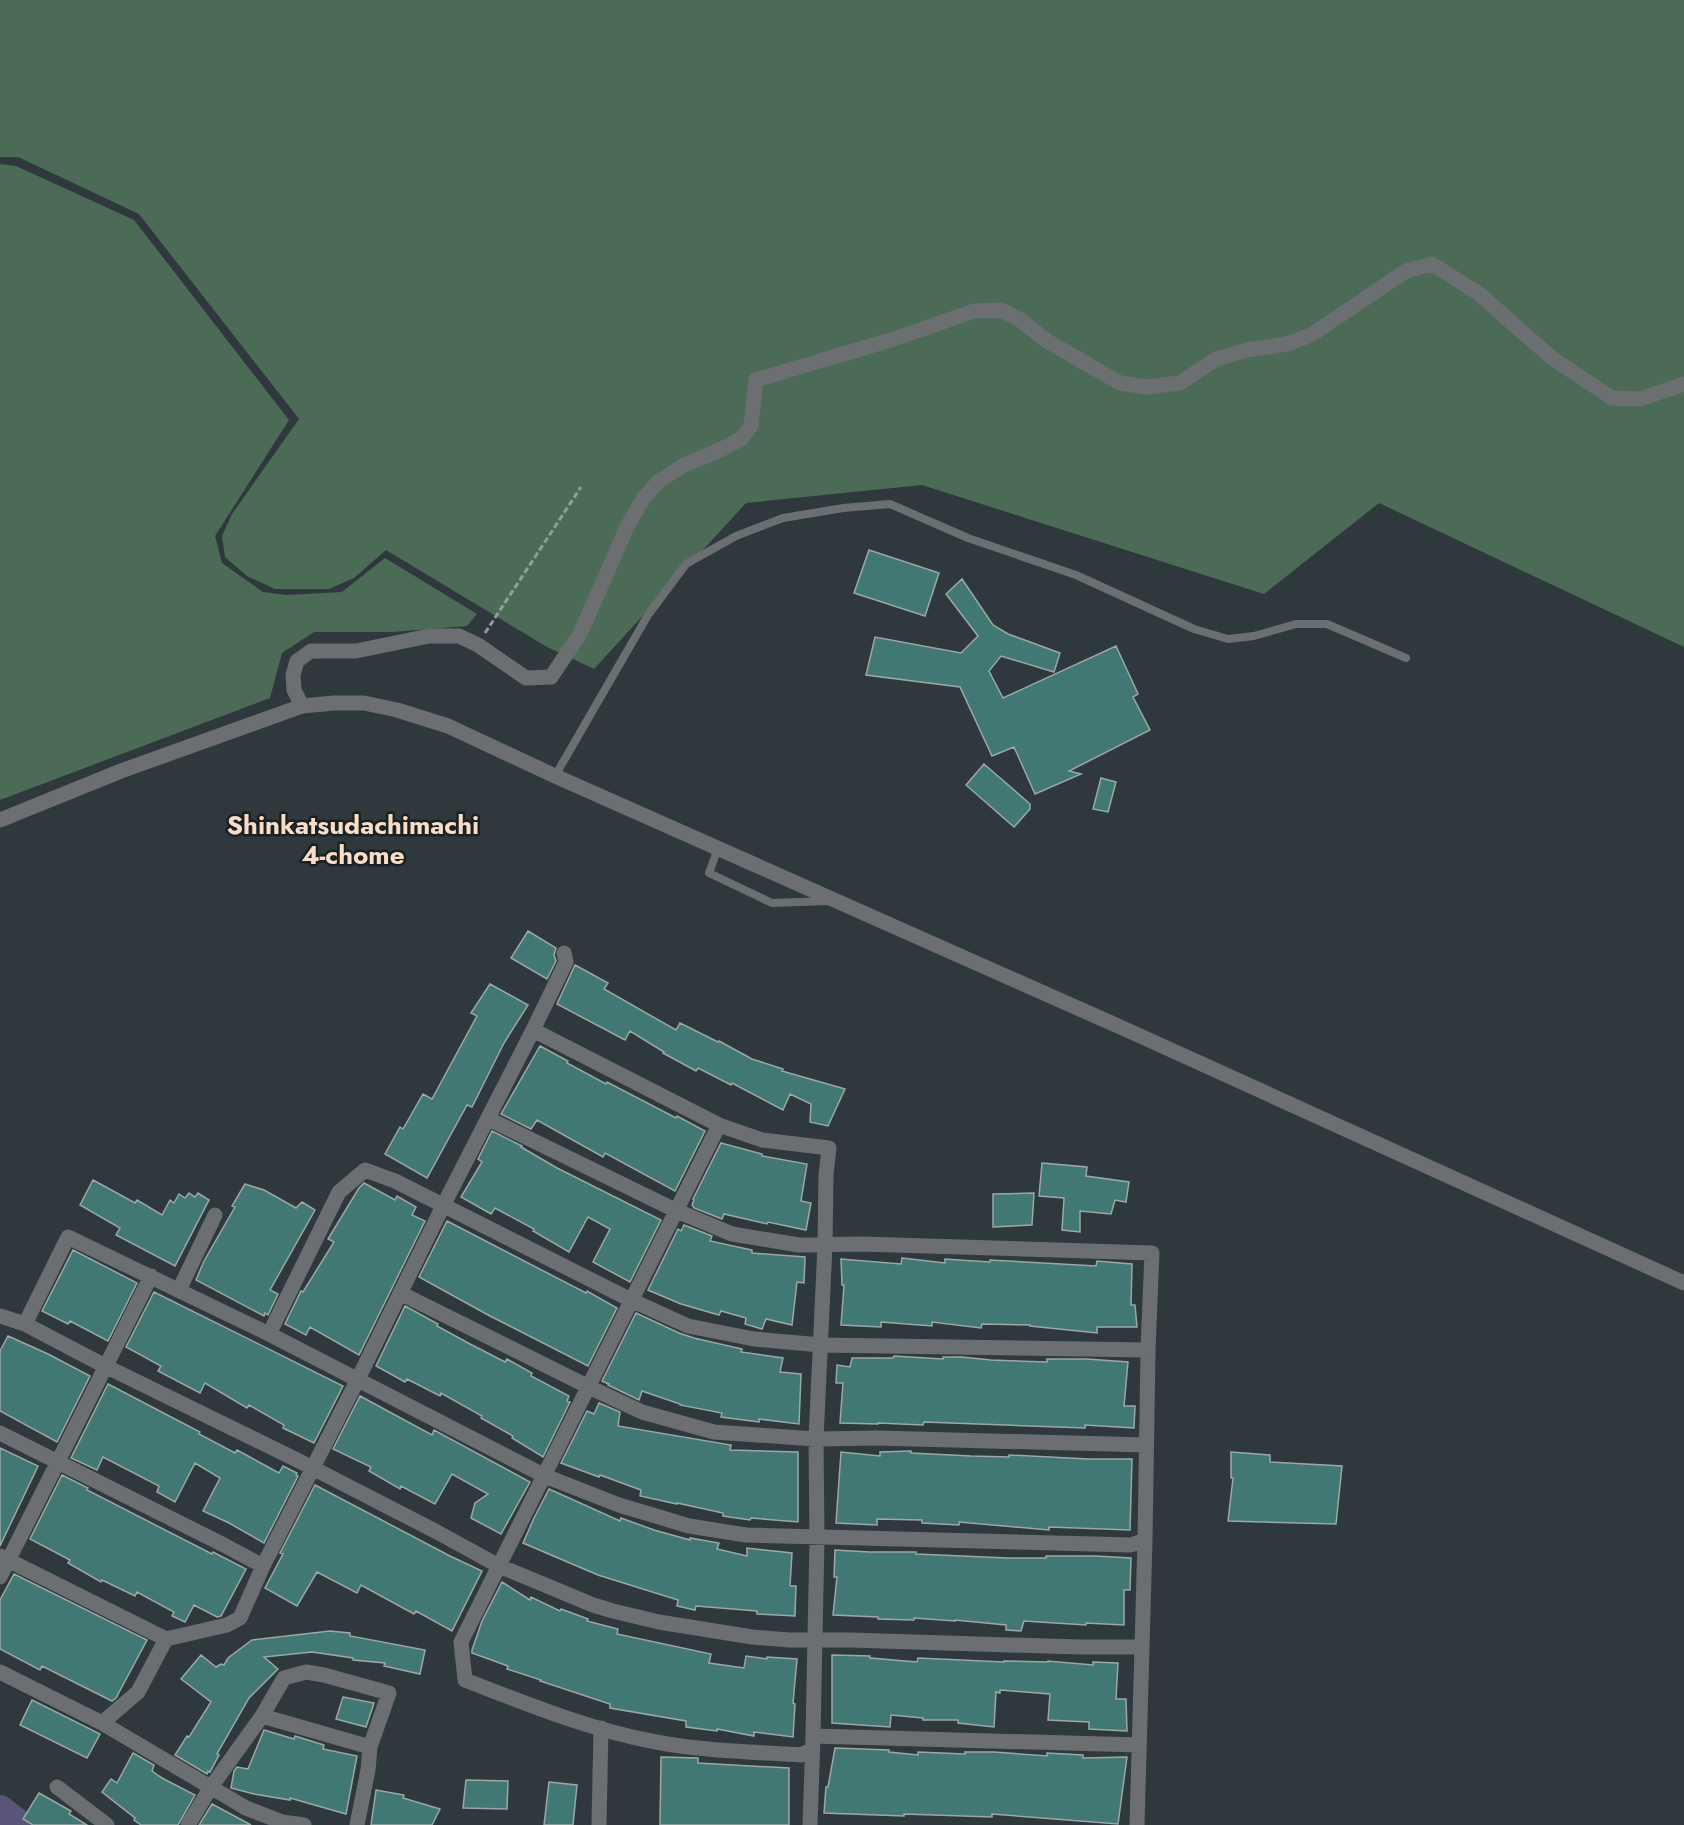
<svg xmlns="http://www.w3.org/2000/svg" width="1684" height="1825" font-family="Jost,sans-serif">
<rect width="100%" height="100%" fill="#2f393d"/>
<!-- green -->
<path fill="#4c6b57" d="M 0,0 L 1684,0 L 1684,647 L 1379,503 L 1264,594 L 922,485 L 746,503 L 594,669 L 547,647 L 386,550 L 354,578 L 329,589 L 275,589 L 247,576 L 225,557 L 222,536 L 232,514 L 299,419 L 139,214 L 18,157 L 0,157 Z
M 0,164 L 16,166 L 134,220 L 289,420 L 215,536 L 222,563 L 263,592 L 286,595 L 342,592 L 385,558 L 477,614 L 467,626 L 392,632 L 314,632 L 282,653 L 270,698 L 0,800 Z"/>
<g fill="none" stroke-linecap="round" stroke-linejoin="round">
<!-- river -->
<path stroke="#585579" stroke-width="30" d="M 0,1810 L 19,1825"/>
</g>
<!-- building -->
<path fill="#427874" stroke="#9ba8a6" stroke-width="1.5" d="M 869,550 L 939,573 L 925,616 L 854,593 Z
M 962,579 L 993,625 L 1008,634 L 1060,653 L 1054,672 L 1001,656 L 989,671 L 1003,698 L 1116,646 L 1138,694 L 1133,697 L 1150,730 L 1069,771 L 1081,774 L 1035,794 L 1014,747 L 992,756 L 960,687 L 866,675 L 875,637 L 961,653 L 978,636 L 946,594 Z
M 984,764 L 1030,804 L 1030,809 L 1014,827 L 966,785 Z
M 1101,778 L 1116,782 L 1108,812 L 1093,809 Z
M 528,931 L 556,948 L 554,955 L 556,961 L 547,979 L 511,958 Z
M 575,965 L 608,983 L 604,989 L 676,1030 L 680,1023 L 718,1042 L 719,1041 L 752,1059 L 783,1069 L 782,1071 L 845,1089 L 828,1126 L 810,1122 L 811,1104 L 790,1094 L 783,1110 L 732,1083 L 731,1085 L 698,1068 L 696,1071 L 663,1053 L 664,1052 L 630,1031 L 625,1040 L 557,1004 Z
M 490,984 L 528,1005 L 504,1043 L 472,1107 L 467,1105 L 427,1178 L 385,1154 L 400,1127 L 403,1129 L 423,1094 L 432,1099 L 477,1016 L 471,1013 Z
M 540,1046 L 568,1061 L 567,1063 L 606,1084 L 607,1082 L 676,1118 L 677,1116 L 705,1131 L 675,1191 L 605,1153 L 603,1157 L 537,1120 L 531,1129 L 501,1114 Z
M 492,1131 L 522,1146 L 521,1147 L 557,1168 L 661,1220 L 630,1282 L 593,1262 L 610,1229 L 588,1217 L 569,1252 L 533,1231 L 534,1229 L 495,1208 L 491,1214 L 461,1197 L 482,1162 L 478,1159 Z
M 721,1143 L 762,1154 L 762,1156 L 807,1164 L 801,1201 L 811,1203 L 806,1230 L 768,1222 L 767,1224 L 724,1214 L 722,1219 L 694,1208 L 692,1205 L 694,1200 L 693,1199 Z
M 1042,1163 L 1087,1167 L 1086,1176 L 1129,1182 L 1126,1202 L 1115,1200 L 1111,1214 L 1080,1211 L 1080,1232 L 1062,1230 L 1064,1198 L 1039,1196 Z
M 93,1180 L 135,1203 L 137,1200 L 162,1215 L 170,1200 L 174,1203 L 179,1194 L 185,1198 L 189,1193 L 195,1197 L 198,1193 L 209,1200 L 175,1266 L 116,1235 L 120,1228 L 80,1205 Z
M 364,1183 L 395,1200 L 397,1196 L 416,1207 L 412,1215 L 425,1221 L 359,1355 L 310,1327 L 306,1335 L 285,1324 L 301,1291 L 303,1292 L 334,1242 L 328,1239 L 359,1188 Z
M 245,1184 L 264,1190 L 296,1208 L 302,1202 L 315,1210 L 270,1290 L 278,1294 L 268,1315 L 265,1313 L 264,1316 L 196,1280 L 204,1261 L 235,1207 L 232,1206 Z
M 1034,1193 L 1032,1225 L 993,1227 L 993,1194 Z
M 447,1221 L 586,1293 L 587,1291 L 617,1308 L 588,1366 L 490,1316 L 419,1277 Z
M 684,1225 L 712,1236 L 710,1241 L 752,1250 L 752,1253 L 805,1257 L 804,1283 L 797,1282 L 792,1325 L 766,1319 L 762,1329 L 745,1324 L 746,1318 L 721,1311 L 719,1315 L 681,1304 L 648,1290 L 678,1229 L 681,1231 Z
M 73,1250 L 137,1283 L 108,1341 L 70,1321 L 68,1324 L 42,1311 Z
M 902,1258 L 945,1263 L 945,1259 L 990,1262 L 990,1260 L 1096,1266 L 1097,1261 L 1132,1264 L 1131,1305 L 1135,1305 L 1137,1327 L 1097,1327 L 1097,1333 L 1030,1326 L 1030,1325 L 982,1324 L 981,1328 L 932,1322 L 932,1326 L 881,1322 L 881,1327 L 841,1325 L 844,1285 L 842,1285 L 841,1259 L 901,1264 Z
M 154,1292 L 343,1386 L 314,1443 L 283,1428 L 284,1425 L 249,1405 L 247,1408 L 205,1383 L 200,1393 L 158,1371 L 161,1366 L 126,1347 Z
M 405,1306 L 438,1324 L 437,1326 L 470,1344 L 505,1362 L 507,1359 L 532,1373 L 531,1376 L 569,1396 L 567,1401 L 570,1402 L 543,1457 L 512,1438 L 513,1436 L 481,1418 L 482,1416 L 441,1393 L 440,1396 L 407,1379 L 405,1382 L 376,1366 Z
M 636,1313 L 679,1333 L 694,1338 L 742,1349 L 741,1352 L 783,1358 L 780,1372 L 801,1374 L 799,1424 L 759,1419 L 759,1422 L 721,1417 L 722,1413 L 680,1405 L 680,1404 L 642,1391 L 639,1400 L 608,1385 L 609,1384 L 602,1381 Z
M 8,1336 L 48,1354 L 90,1376 L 57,1442 L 0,1411 L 0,1351 Z
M 894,1356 L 943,1359 L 943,1357 L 962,1357 L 991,1360 L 1047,1362 L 1047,1359 L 1087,1359 L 1128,1362 L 1124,1406 L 1135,1406 L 1134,1428 L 1085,1425 L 1085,1428 L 924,1422 L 923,1425 L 878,1423 L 878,1424 L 840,1423 L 843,1383 L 836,1383 L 837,1365 L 850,1367 L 852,1358 L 893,1358 Z
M 108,1384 L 200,1432 L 199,1434 L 235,1453 L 237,1450 L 279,1473 L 283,1466 L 297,1473 L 296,1475 L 298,1476 L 264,1543 L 229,1523 L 203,1511 L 220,1478 L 195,1463 L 175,1502 L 157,1492 L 159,1486 L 103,1457 L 97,1470 L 71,1458 Z
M 360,1396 L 432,1435 L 434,1430 L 530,1482 L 501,1534 L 471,1518 L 475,1503 L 488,1494 L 452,1474 L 435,1504 L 401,1486 L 400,1489 L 369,1471 L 371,1467 L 333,1449 Z
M 599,1403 L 620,1412 L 618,1426 L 731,1445 L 730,1450 L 798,1452 L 798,1522 L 751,1518 L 750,1520 L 723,1516 L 723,1513 L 677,1503 L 677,1504 L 640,1496 L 641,1490 L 600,1475 L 599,1477 L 561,1463 L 587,1411 L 594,1414 Z
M 0,1448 L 38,1466 L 0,1546 Z
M 911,1451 L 911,1453 L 971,1456 L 1009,1457 L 1009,1455 L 1088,1459 L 1132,1459 L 1130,1530 L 1049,1527 L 1049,1530 L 959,1522 L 959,1525 L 922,1523 L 922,1520 L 877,1519 L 877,1525 L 836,1523 L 841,1452 L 880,1456 L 880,1452 Z
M 1231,1452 L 1270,1455 L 1270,1462 L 1342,1466 L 1336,1524 L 1228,1521 L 1233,1478 L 1231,1478 Z
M 62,1475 L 88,1488 L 87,1490 L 212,1554 L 213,1552 L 246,1569 L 221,1616 L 217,1617 L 194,1605 L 185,1622 L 172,1616 L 174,1612 L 137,1592 L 135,1596 L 102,1580 L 101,1582 L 68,1563 L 70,1560 L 30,1539 Z
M 315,1485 L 450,1556 L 482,1571 L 452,1631 L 416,1611 L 414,1614 L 361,1585 L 357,1593 L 317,1572 L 297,1606 L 265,1588 L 283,1554 L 280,1553 Z
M 549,1489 L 620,1521 L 621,1518 L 654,1530 L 690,1540 L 690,1538 L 719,1543 L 717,1549 L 747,1556 L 747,1548 L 792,1553 L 790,1586 L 796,1586 L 795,1616 L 757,1614 L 757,1611 L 696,1606 L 695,1610 L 677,1606 L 678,1600 L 598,1575 L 523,1543 L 534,1518 Z
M 835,1550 L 869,1552 L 916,1552 L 916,1554 L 1007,1558 L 1046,1558 L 1046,1556 L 1095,1556 L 1131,1558 L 1130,1590 L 1124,1590 L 1124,1625 L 1086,1623 L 1086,1625 L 1024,1621 L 1021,1631 L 1006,1630 L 1006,1625 L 955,1620 L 955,1621 L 914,1618 L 914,1620 L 878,1619 L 878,1617 L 833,1615 L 837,1577 L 834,1577 Z
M 14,1574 L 147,1640 L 116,1698 L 112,1701 L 42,1666 L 40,1670 L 0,1649 L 0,1600 Z
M 502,1582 L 530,1600 L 531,1597 L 560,1611 L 561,1609 L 588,1619 L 587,1621 L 618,1629 L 617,1634 L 711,1654 L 709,1663 L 744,1668 L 746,1656 L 767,1659 L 767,1657 L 797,1659 L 793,1703 L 795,1704 L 793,1737 L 754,1732 L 754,1736 L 717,1729 L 717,1731 L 686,1727 L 686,1721 L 610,1708 L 610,1704 L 540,1681 L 541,1680 L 507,1669 L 508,1666 L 472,1653 L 472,1650 L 482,1621 Z
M 330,1631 L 350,1633 L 350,1636 L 425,1650 L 420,1674 L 384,1666 L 385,1663 L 353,1660 L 353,1658 L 312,1652 L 264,1657 L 278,1669 L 249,1698 L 217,1754 L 219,1755 L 210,1772 L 208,1771 L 207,1774 L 175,1755 L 187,1736 L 189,1737 L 211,1702 L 181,1679 L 201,1655 L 216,1667 L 221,1664 L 224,1665 L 228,1658 L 252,1640 Z
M 832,1655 L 870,1656 L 870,1658 L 917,1662 L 918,1658 L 1004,1662 L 1004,1661 L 1048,1662 L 1048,1661 L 1093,1665 L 1093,1662 L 1118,1663 L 1116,1699 L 1126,1699 L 1127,1731 L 1089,1729 L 1089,1722 L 1048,1720 L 1050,1694 L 1000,1690 L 1000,1693 L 996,1692 L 994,1727 L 958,1723 L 958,1720 L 923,1720 L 923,1718 L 891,1715 L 890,1727 L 832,1723 Z
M 343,1697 L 374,1703 L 366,1727 L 336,1719 Z
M 32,1700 L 100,1734 L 87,1758 L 20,1725 Z
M 264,1730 L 294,1739 L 295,1736 L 324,1745 L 323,1749 L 357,1756 L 346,1814 L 290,1798 L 290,1800 L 254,1794 L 231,1788 L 234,1771 L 237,1767 L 248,1769 Z
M 835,1748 L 889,1750 L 889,1752 L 918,1755 L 918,1752 L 965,1754 L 965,1752 L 994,1752 L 1047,1756 L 1047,1753 L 1083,1755 L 1083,1758 L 1127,1757 L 1118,1824 L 992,1814 L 992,1817 L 904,1814 L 904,1816 L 824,1813 L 826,1787 L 828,1787 Z
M 133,1753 L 154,1765 L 152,1771 L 162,1778 L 195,1795 L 178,1825 L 141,1825 L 134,1820 L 135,1818 L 102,1792 L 111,1779 L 117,1783 Z
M 661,1757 L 698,1758 L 698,1763 L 789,1768 L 789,1825 L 660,1825 Z
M 466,1780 L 508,1781 L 507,1809 L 463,1808 Z
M 549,1782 L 577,1785 L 573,1825 L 544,1825 Z
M 376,1790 L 404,1795 L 403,1798 L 440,1809 L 432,1825 L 371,1825 Z
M 39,1793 L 71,1811 L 69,1814 L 87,1825 L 33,1825 L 23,1819 Z
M 212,1804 L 251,1825 L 199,1825 Z"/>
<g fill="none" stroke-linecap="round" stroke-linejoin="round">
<!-- path -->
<path stroke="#939b9e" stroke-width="3" stroke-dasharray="6 3" stroke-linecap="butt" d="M 485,633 L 581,487"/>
<!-- service -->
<path stroke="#6c6f72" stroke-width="8" d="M 555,776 L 648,615 L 686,564 L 736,536 L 783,518 L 843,508 L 890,504 L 968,538 L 1076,575 L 1194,629 L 1228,639 L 1254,636 L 1296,624 L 1327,624 L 1406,658
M 718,848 L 709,873 L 772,903 L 828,901"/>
<!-- minor -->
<path stroke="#6c6f72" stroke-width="15" d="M 302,706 L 294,690 L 293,675 L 297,661 L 311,651 L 356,651 L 429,636 L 459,636 L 478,645 L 526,678 L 551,677 L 580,634 L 627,527 L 643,499 L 659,481 L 684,465 L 720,450 L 741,439 L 751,426 L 756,380 L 897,338 L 974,311 L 1001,310 L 1019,319 L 1047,341 L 1120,383 L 1147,387 L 1180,383 L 1216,359 L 1247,350 L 1287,344 L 1311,335 L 1406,271 L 1432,264 L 1478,293 L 1552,358 L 1612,398 L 1640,399 L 1684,384
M 533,1030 L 566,962 L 564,953
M 489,1119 L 677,1211 L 732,1234 L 799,1245 L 862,1244 L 1152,1253 L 1148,1350 L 1145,1540 L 1137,1825
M 719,1125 L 461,1642 L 465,1680 C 527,1704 590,1730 656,1742 C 703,1751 753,1752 801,1755 L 811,1750
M 179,1290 L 215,1215
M 400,1293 L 589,1387 L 642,1412 L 714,1432 L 816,1439 L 878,1438 L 1146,1445
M 0,1316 L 25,1324 L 105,1366 L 297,1460 L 437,1532 L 499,1566 L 593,1605 L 613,1611 L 659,1622 L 752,1637 L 789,1640 L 850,1640 L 1079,1647 L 1142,1647
M 25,1324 L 68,1237 L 269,1334 L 545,1476 L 619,1505 L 689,1526 L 746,1535 L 1131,1545 L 1145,1540
M 269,1334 L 339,1192 L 365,1170 L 395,1181 L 631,1300 L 688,1326 L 754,1339 L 821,1345 L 1148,1350
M 0,1433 L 222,1544 L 263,1566
M 0,1556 L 166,1639 L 227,1625 L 240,1618 L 263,1566 L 358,1379 L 443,1206 L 533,1030 L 719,1125 L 762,1140 L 829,1148 L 826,1175 L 825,1245 L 816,1439 L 817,1538 L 813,1736
M 0,1577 L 151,1276
M 0,1672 L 102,1723 L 246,1808 L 282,1822 L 304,1825
M 262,1716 L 370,1747
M 102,1723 L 138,1692 L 166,1639
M 57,1787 L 107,1825
M 188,1825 L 211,1787 L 262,1716 L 284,1678 L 306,1672 L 324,1675 L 389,1693 L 370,1747 L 368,1770 L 357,1825
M 599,1825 L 601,1728
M 810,1825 L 813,1736 L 1139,1745"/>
<!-- tertiary -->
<path stroke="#6c6f72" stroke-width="15" d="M 0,820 L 121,771 L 302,706 L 334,703 L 364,703 L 397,710 L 448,726 L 555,776 L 1127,1030 L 1684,1283"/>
</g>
<g text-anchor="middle" stroke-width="5" stroke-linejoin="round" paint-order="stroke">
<!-- neighbourhood labels -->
<g font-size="26" font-weight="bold" fill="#f8ddc9" stroke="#1b2021">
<text x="353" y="834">Shinkatsudachimachi<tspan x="353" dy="30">4-chome</tspan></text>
</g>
</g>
</svg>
